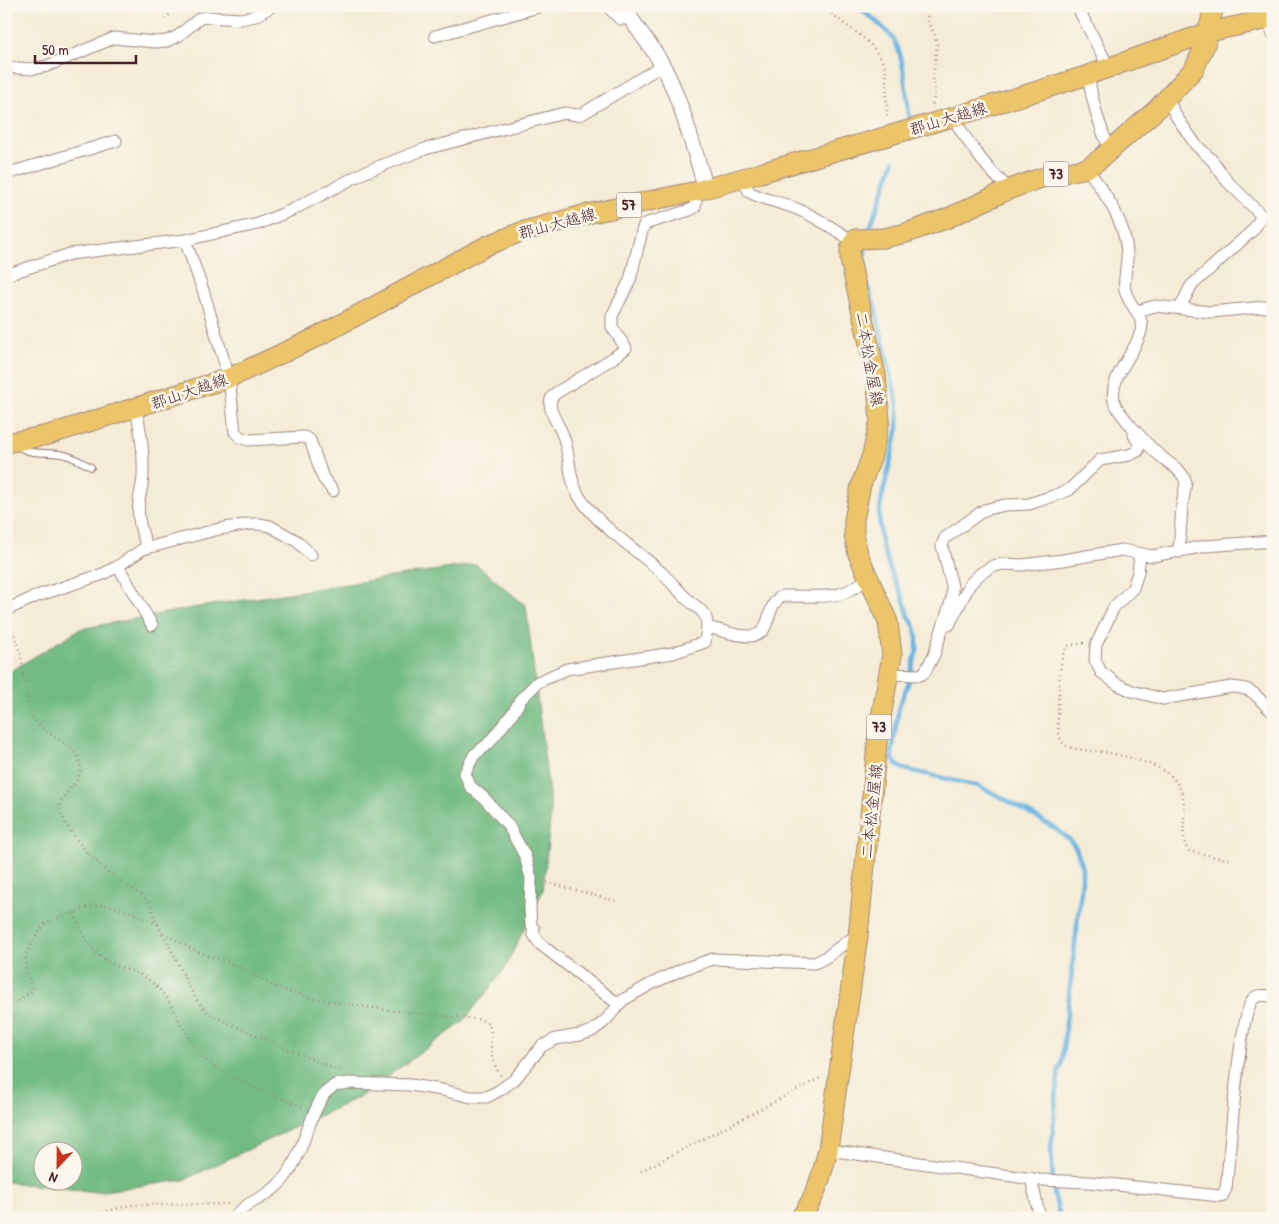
<svg xmlns="http://www.w3.org/2000/svg" width="1279" height="1224" font-family="'Patrick Hand','Klee One',sans-serif">
<rect width="100%" height="100%" fill="#fbf7ec"/>
<filter id="ink" filterUnits="userSpaceOnUse"><feTurbulence type="fractalNoise" baseFrequency=".02" numOctaves="2"/><feDisplacementMap in="SourceGraphic" scale="10" xChannelSelector="R" yChannelSelector="G"/><feConvolveMatrix kernelMatrix="1 2 1 2 8 2 1 2 1" color-interpolation-filters="sRGB"/></filter>
<filter id="wash" filterUnits="userSpaceOnUse"><feTurbulence type="fractalNoise" baseFrequency=".0096" numOctaves="4" result="noise"/><feDisplacementMap in="SourceGraphic" scale="20" xChannelSelector="R" yChannelSelector="G"/><feGaussianBlur stdDeviation="1.12" result="paint"/><feColorMatrix in="noise" values="0 0 0 0 0 0 0 0 0 0 0 0 0 0 0 0 0 1.4 0 .05"/><feComposite in="paint" operator="in"/></filter>
<g filter="url(#wash)">
<rect width="100%" height="100%" fill="#f5ecd6"/>
<!-- forest -->
<path fill="#72bc83" stroke="#5e6e57" fill-rule="evenodd" d="M 476,564 L 526,606 L 551,811 L 543,890 L 504,970 L 463,1022 L 361,1096 L 184,1180 L 96,1192 L 6,1182 L 6,674 L 80,629 L 192,608 ZM 42,1152 L 72,1152 L 72,1182 L 42,1182 Z"/>
<g fill="none" stroke-linecap="round" stroke-linejoin="round">
<!-- stream -->
<path stroke="#69b3e2" stroke-width="4.5" d="M 856,6 C 869,16 884,26 894,40 C 905,58 907,102 910,124
M 868,233 L 894,161
M 865,249 L 865,279 L 875,307 L 898,406 L 898,428 L 882,497 L 879,515 L 881,542 L 891,573 L 902,595 L 909,617 L 915,627 L 917,637 L 917,650 L 908,684 L 899,706 L 892,753 C 893,762 896,765 904,769 L 978,786 L 1001,797 L 1055,828 L 1069,839 L 1076,848 L 1082,865 L 1082,881 L 1061,1068 L 1059,1068 L 1051,1150 L 1054,1193 L 1060,1218"/>
</g>
</g>
<g filter="url(#ink)">
<g fill="none" stroke-linecap="round" stroke-linejoin="round">
<defs>
<path id="service" d="M 18,446 C 31,456 50,451 65,455 C 74,457 83,463 91,467"/>
<path id="minor" d="M 607,6 L 620,19 L 630,19
M 1077,6 L 1109,68
M 1268,19 L 1273,34
M 435,36 L 538,7
M 6,67 L 31,69 L 47,66 L 114,38 L 155,42 L 167,41 L 178,36 L 200,18 L 208,17 L 241,19 L 255,16 L 272,6
M 1088,75 C 1092,101 1099,126 1110,150
M 1167,98 L 1176,116 L 1196,145 L 1212,160 L 1227,181 L 1262,216 L 1253,230 L 1191,286 L 1180,308
M 958,126 C 973,149 988,171 1010,189
M 1087,168 C 1105,194 1125,220 1127,253 C 1128,265 1123,277 1125,290 C 1128,306 1145,314 1141,331 C 1135,355 1109,376 1114,401 C 1117,413 1152,450 1163,458 C 1172,466 1182,470 1186,482 L 1182,506 L 1179,552
M 6,174 L 116,141
M 743,178 L 749,192 C 764,200 781,202 797,209 C 817,217 835,230 853,241
M 185,240 L 203,290 L 229,378 L 235,432 L 240,437 L 248,440 L 304,437 L 310,440 L 323,478 L 333,491
M 6,275 L 70,254 L 185,240 L 258,224 L 292,210 L 365,172 L 425,149 L 564,113 L 577,115 L 582,114 L 663,65
M 1137,311 L 1155,306 L 1211,312 L 1273,306
M 136,409 C 141,431 144,452 143,475 C 143,484 140,493 139,502 C 137,519 141,532 148,548
M 1140,554 L 1138,572 L 1133,588 L 1114,607 L 1096,645 L 1095,660 L 1101,672 L 1117,684 L 1132,691 L 1163,699 L 1231,687 C 1258,688 1255,698 1273,712
M 118,566 L 152,625
M 6,610 L 37,596 L 103,574 L 118,566 L 143,549 L 219,529 L 250,524 L 259,524 L 270,526 L 297,541 L 311,555
M 949,625 L 970,584 L 981,573 L 993,566 L 1004,564 L 1022,565 L 1063,560 L 1122,550 L 1152,556 L 1206,546 L 1273,541
M 707,627 C 720,630 735,636 749,636 C 774,637 764,603 783,596 C 817,595 842,603 868,577
M 889,674 L 920,675 L 925,672 L 934,655 L 952,598 L 952,586 L 942,546 L 945,538 L 984,510 L 1005,505 L 1029,504 L 1053,496 L 1069,490 L 1100,460 L 1129,455 L 1138,451 L 1139,444 L 1134,435
M 618,1004 L 540,944 L 533,933 L 534,929 L 531,925 L 530,908 L 531,878 L 525,856 L 508,825 L 485,799 L 470,786 L 465,773 L 474,755 L 488,744 L 513,713 L 521,699 L 538,682 L 567,669 L 673,653 L 705,642 C 706,634 709,623 705,616 C 701,608 692,604 686,598 C 678,590 670,581 662,573 C 636,549 604,530 583,502 C 566,480 572,456 562,433 C 557,421 542,403 556,393 L 613,358 L 626,348 L 612,327 L 612,316 L 630,280 L 642,231 L 644,225 L 648,223 L 690,210 L 695,207 L 697,191
M 828,1150 L 1040,1180 L 1089,1182 L 1220,1196 L 1223,1195 L 1226,1188 C 1230,1159 1238,1012 1254,998 C 1258,994 1267,996 1273,996
M 1031,1178 L 1040,1218
M 233,1218 C 248,1200 265,1199 279,1184 C 301,1162 305,1128 320,1101 L 325,1093 L 335,1085 L 349,1083 L 410,1085 L 442,1090 L 471,1097 L 487,1097 L 500,1090 L 514,1080 L 542,1046 L 556,1039 L 580,1035 L 592,1031 L 605,1021 L 623,1000 L 651,984 L 683,969 L 713,959 L 814,963 C 831,958 841,942 858,936"/>
<path id="tertiary" d="M 624,6 C 634,28 653,46 664,68 C 683,105 693,148 706,188"/>
<path id="primary" d="M 6,443 L 48,435 L 229,378 L 315,338 L 486,246 L 521,232 L 587,214 L 697,191 L 743,178 L 970,112 L 1088,75 L 1209,32 L 1273,18
M 800,1218 C 816,1198 822,1174 828,1150 L 858,936 L 878,734 L 892,655 L 888,622 L 858,554 L 854,535 L 854,520 L 861,485 L 872,455 L 880,420 L 876,375 L 850,260 L 850,249 L 855,239 L 884,238 L 906,233 L 948,218 L 1010,189 L 1041,178 L 1087,168 L 1099,160 L 1157,109 L 1194,69 L 1205,45 L 1214,6"/>
</defs>
<!-- service casing -->
<use href="#service" stroke="#a08680" stroke-width="8"/>
<!-- minor casing -->
<use href="#minor" stroke="#a08680" stroke-width="13"/>
<!-- tertiary casing -->
<use href="#tertiary" stroke="#a08680" stroke-width="17"/>
<!-- primary casing -->
<use href="#primary" stroke="#a08680" stroke-width="21"/>
<!-- path -->
<path stroke="#a08680" stroke-width="2.5" stroke-dasharray="1 4" stroke-linecap="butt" d="M 825,6 C 847,32 871,33 886,69 L 887,116
M 926,6 L 928,22 L 936,37 L 937,45 L 933,76 L 935,92 L 932,107
M 165,19 L 179,6
M 7,621 C 19,640 22,660 25,683 C 26,694 27,706 32,716 C 44,737 76,743 80,763 C 84,782 63,791 59,806 C 63,830 98,866 117,879 C 129,887 142,893 150,905 C 154,911 155,917 157,923 C 162,934 169,945 175,957 C 186,979 194,1007 217,1018 L 341,1072
M 1084,643 L 1068,646 C 1061,651 1059,680 1059,689 C 1059,702 1055,731 1062,742 C 1069,752 1097,750 1109,753 C 1127,756 1161,765 1173,778 C 1195,804 1176,829 1188,851 L 1231,860
M 542,881 L 615,901
M 75,913 C 84,941 94,958 122,968 C 134,972 144,975 153,983 C 174,1000 180,1029 197,1050 C 218,1077 272,1095 304,1107
M 163,933 L 198,952 L 235,965 L 276,987 L 310,998 L 387,1010 L 474,1019 C 479,1019 485,1020 489,1025 C 492,1029 490,1039 491,1045 C 491,1057 494,1066 501,1076
M 6,1009 L 33,990 L 25,966 L 26,955 L 36,936 L 45,924 L 52,920 L 92,906 L 99,905 L 112,906 L 127,911 L 158,924
M 641,1171 L 822,1077
M 38,1218 L 94,1215 L 130,1205 L 231,1204"/>
<!-- service -->
<use href="#service" stroke="#fff" stroke-width="5.5"/>
<!-- minor -->
<use href="#minor" stroke="#fff" stroke-width="11"/>
<!-- tertiary -->
<use href="#tertiary" stroke="#fff" stroke-width="15"/>
<!-- primary -->
<use href="#primary" stroke="#ecc569" stroke-width="19"/>
</g>
</g>
<g text-anchor="middle" stroke-width="5" stroke-linejoin="round" paint-order="stroke">
<!-- shield labels -->
<g fill="#fbf7ec" stroke="#7f6065" stroke-width="1">
<rect x="1043.5" y="161.5" width="25" height="25" rx="4"/>
<rect x="616.5" y="192.5" width="25" height="25" rx="4"/>
<rect x="866.5" y="714.5" width="25" height="25" rx="4"/>
</g>
<g font-size="15" font-weight="bold" fill="#4a1f2b">
<text x="1056" y="179">73</text>
<text x="629" y="210">57</text>
<text x="879" y="732">73</text>
</g>
<!-- street labels -->
<g font-size="16" fill="#4a1f2b" stroke="#fbf7ec">
<text transform="translate(948 118) rotate(-17)" y="6">郡山大越線</text>
<text transform="translate(557 223) rotate(-15)" y="6">郡山大越線</text>
<text transform="translate(870 359) rotate(80)" y="6">二本松金屋線</text>
<text transform="translate(189 391) rotate(-19)" y="6">郡山大越線</text>
<text transform="translate(871 811) rotate(-84)" y="6">二本松金屋線</text>
</g>
</g>
<!-- margin -->
<rect width="1279" height="1224" fill="none" stroke="#fbf7ec" stroke-width="25"/>
<!-- north arrow -->
<g transform="translate(58 1166) rotate(202)"><circle r="24" fill="#fbf7ec" stroke="#b4a19f"/>
<path d="M0-4L9 19L0 12L-9 19Z" fill="#c8321e"/>
<text y="-8" font-size="14" font-weight="bold" text-anchor="middle" fill="#4a1f2b">N</text>
</g>
<!-- scale -->
<path d="M35 55v8h101v-8" fill="none" stroke="#4a1f2b" stroke-width="2.5"/>
<text x="42" y="55" font-size="15" fill="#4a1f2b" stroke="#fbf7ec" stroke-width="4" paint-order="stroke">50 m</text>
</svg>
